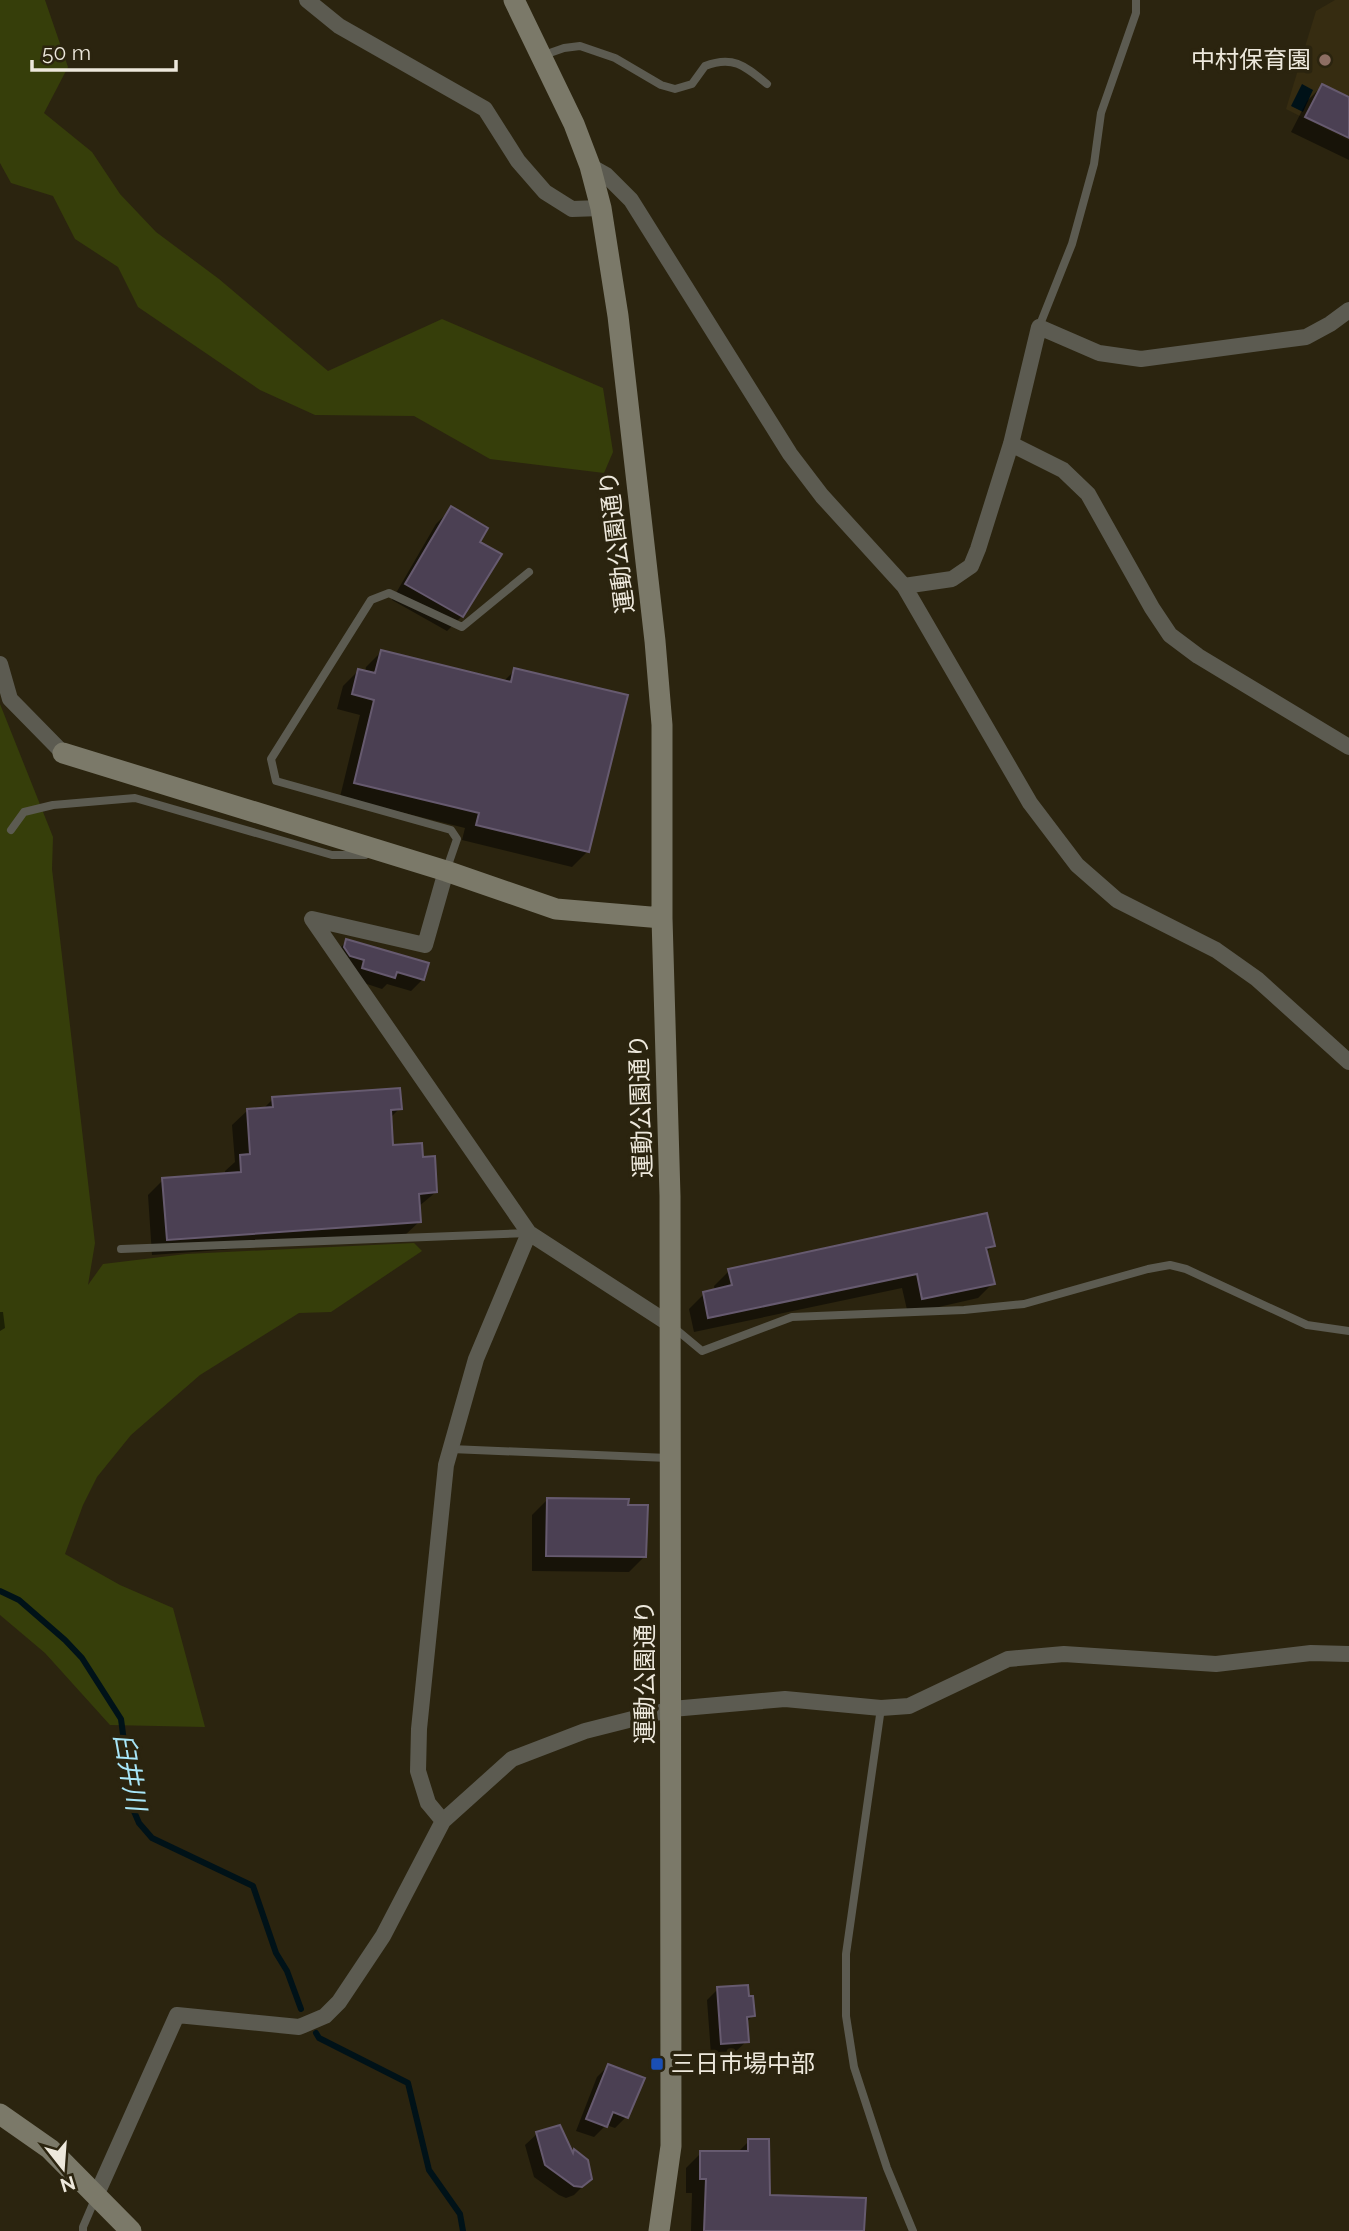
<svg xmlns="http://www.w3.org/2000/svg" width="1349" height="2231" font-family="Raleway,'Noto Sans JP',sans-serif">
<rect width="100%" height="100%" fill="#2b240f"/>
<!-- built -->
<path fill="#362c11" d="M 1335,0 L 1349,0 L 1349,141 L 1286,109 L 1316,11 Z"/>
<!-- green -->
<path fill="#363e0a" d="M 0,0 L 45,0 L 68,67 L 44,113 L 92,152 L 120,194 L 156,232 L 219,279 L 328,371 L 442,319 L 603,388 L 613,452 L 604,473 L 490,459 L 414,416 L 315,415 L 260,390 L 138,307 L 118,267 L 75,239 L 53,196 L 11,183 L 0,163 Z
M 0,704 L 53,837 L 52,869 L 95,1243 L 88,1285 L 103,1264 L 186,1254 L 414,1243 L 422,1251 L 331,1312 L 299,1313 L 200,1375 L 131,1435 L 97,1477 L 83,1505 L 65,1554 L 120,1585 L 173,1608 L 205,1727 L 110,1725 L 45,1653 L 0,1615 Z"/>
<!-- water -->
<path fill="#001218" d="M 1302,84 L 1313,90 L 1303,112 L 1291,106 Z"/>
<!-- shadow -->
<path fill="#0007" d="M 1322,86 L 1349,99 L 1349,160 L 1291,132 L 1307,101 Z
M 451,509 L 478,542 L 462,616 L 447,631 L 392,600 L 436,524 Z
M 381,652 L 503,682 L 515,670 L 588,851 L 572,867 L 462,840 L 465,828 L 340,797 L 360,715 L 337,709 L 343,686 L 359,670 L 365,672 L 366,667 Z
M 347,941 L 427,964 L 422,980 L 411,991 L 387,984 L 382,989 L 352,979 L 336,952 Z
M 273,1099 L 400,1108 L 389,1119 L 391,1147 L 421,1158 L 436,1192 L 418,1207 L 420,1221 L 404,1236 L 152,1255 L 148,1195 L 163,1180 L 225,1175 L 225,1171 L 235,1162 L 232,1125 L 248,1110 L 263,1109 Z
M 993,1245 L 986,1253 L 993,1283 L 978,1298 L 908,1314 L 902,1288 L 694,1332 L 689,1309 L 704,1294 L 715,1291 L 714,1286 L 729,1271 Z
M 0,1312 L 3,1312 L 5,1328 L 0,1331 Z
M 548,1499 L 626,1506 L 645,1556 L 629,1572 L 532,1571 L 532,1515 Z
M 718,1989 L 753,2015 L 746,2023 L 747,2041 L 735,2052 L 711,2054 L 707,2000 Z
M 608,2066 L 626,2117 L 615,2128 L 606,2125 L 594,2137 L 576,2131 L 597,2077 Z
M 537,2134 L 571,2155 L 574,2152 L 590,2179 L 574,2195 L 566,2198 L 559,2195 L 534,2177 L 525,2145 Z
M 749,2141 L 768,2197 L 862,2231 L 691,2231 L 692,2193 L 686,2193 L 686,2168 L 701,2153 L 737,2153 Z"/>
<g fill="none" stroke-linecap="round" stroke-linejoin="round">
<!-- stream -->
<path stroke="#001218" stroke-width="6" d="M 0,1591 L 19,1600 L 65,1640 L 82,1658 L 121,1719 L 133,1809 L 139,1823 L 152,1838 L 253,1886 L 276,1953 L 287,1971 L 301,2009
M 316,2033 L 319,2038 L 408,2083 L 429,2170 L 460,2214 L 463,2231"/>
</g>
<!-- building -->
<path fill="#4b4053" stroke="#665a6f" stroke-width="2" d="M 1322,84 L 1349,97 L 1349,138 L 1305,117 Z
M 451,506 L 488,528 L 480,542 L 502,554 L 463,617 L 405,584 Z
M 381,650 L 511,682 L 514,668 L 628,695 L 589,852 L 476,825 L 479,813 L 354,783 L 374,700 L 352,694 L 358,669 L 375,673 Z
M 346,939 L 429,963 L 424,980 L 397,972 L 395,978 L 362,968 L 364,960 L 350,956 L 344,947 Z
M 400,1088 L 402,1109 L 391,1110 L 393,1145 L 422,1143 L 423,1157 L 435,1156 L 437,1192 L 419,1194 L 421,1222 L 167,1240 L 162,1178 L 241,1172 L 240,1155 L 250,1154 L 247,1109 L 273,1107 L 272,1097 Z
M 987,1213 L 995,1246 L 986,1248 L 995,1284 L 922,1299 L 917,1274 L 708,1318 L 703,1292 L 732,1285 L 728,1269 Z
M 547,1498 L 629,1499 L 628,1505 L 648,1505 L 646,1557 L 546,1556 Z
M 748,1985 L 749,1996 L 753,1996 L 755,2016 L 747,2017 L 749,2042 L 721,2044 L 717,1987 Z
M 608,2064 L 645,2078 L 628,2118 L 613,2112 L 607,2127 L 586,2119 Z
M 560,2125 L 573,2153 L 574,2149 L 588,2160 L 592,2179 L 582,2187 L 574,2186 L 545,2165 L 536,2132 Z
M 748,2139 L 769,2139 L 770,2195 L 866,2198 L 864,2231 L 704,2231 L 706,2179 L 700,2179 L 700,2151 L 748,2151 Z"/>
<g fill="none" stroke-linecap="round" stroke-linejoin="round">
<!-- lane -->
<path stroke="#5c5b51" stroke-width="8" d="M 544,55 L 564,48 L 580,46 L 615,58 L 661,85 L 675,89 L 692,84 L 705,66 C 733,55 745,66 767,84
M 1039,327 L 1072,244 L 1094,164 L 1101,113 L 1136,13 L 1136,0
M 11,830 L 24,812 L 53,805 L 135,798 L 332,855 L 365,855
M 446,871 L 457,839 L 451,830 L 276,781 L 271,759 L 371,600 L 389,593 L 462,627 L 529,572
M 121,1249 L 529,1233
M 672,1326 L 702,1351 L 792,1317 L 964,1310 L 1024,1304 L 1148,1269 L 1170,1265 L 1186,1269 L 1307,1325 L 1349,1331
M 451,1449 L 668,1458
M 881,1708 L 846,1954 L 846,2016 L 854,2067 L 887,2168 L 913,2231
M 83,2231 L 83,2227 L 95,2199"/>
<!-- street -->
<path stroke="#5c5b51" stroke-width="16" d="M 307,0 L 339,26 L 485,109 L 518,161 L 545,192 L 572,209 L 601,208
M 590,166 L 606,175 L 631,200 L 790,454 L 822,496 L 904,586 L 1030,803 L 1077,865 L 1117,900 L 1216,950 L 1257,979 L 1349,1062
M 1011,444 L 1063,470 L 1088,494 L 1152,608 L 1170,635 L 1198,656 L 1349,747
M 904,586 L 952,579 L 971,566 L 978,549 L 1011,444 L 1039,327 L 1099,353 L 1141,359 L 1306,337 L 1330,324 L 1349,310
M 0,664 L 10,699 L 63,753
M 446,871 L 425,945 L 312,919 L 529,1233 L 671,1325
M 443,1821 L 428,1803 L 418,1771 L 419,1729 L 446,1465 L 476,1359 L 529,1233
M 96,2196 L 177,2015 L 299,2027 L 325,2016 L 339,2002 L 383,1936 L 443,1821 L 512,1759 L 585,1731 L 672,1709 L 785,1699 L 881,1708 L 909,1706 L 1008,1659 L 1064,1654 L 1216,1664 L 1311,1653 L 1349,1654"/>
<!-- secondary -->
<path stroke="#7b7969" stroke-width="21" d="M 514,0 L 574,124 L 590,166 L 601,208 L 618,316 L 655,641 L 662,725 L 662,918 L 670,1196 L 671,2146 L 659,2231
M 63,753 L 446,871 L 556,909 L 662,918
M 0,2114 L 50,2149 L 131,2231"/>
</g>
<!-- markers -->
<circle fill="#8d6e63" stroke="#2b240f" stroke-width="2.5" cx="1325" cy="60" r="7"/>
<rect fill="#1a4fb4" stroke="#2b240f" stroke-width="2.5" x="650" y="2057" width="14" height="14" rx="3.5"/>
<g text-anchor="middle" stroke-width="7" stroke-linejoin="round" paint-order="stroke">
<!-- poi labels -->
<g font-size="24" fill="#ede8dc" stroke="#2b240f" text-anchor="end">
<text x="1311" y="68">中村保育園</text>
<text x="671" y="2072" text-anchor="start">三日市場中部</text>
</g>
<!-- street labels -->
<g font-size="24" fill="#ede8dc" stroke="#2b240f">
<text transform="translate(617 542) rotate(-97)" y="8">運動公園通り</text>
<text transform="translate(641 1106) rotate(-92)" y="8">運動公園通り</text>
<text transform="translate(645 1672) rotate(-90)" y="8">運動公園通り</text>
</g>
<!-- water labels -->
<g font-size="26" font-style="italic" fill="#a8e6f8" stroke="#2b240f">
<text transform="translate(130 1772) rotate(80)" y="9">臼井川</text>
</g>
</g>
<!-- north arrow -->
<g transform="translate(63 2168) rotate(163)" stroke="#2b240f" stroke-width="5" paint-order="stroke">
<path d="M0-5L12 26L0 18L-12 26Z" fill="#ede8dc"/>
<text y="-10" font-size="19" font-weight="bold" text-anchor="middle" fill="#ede8dc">N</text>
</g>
<!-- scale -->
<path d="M32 60v10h144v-10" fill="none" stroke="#ede8dc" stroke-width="3.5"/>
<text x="42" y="60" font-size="21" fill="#ede8dc" stroke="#2b240f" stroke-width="5" paint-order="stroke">50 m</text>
</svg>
